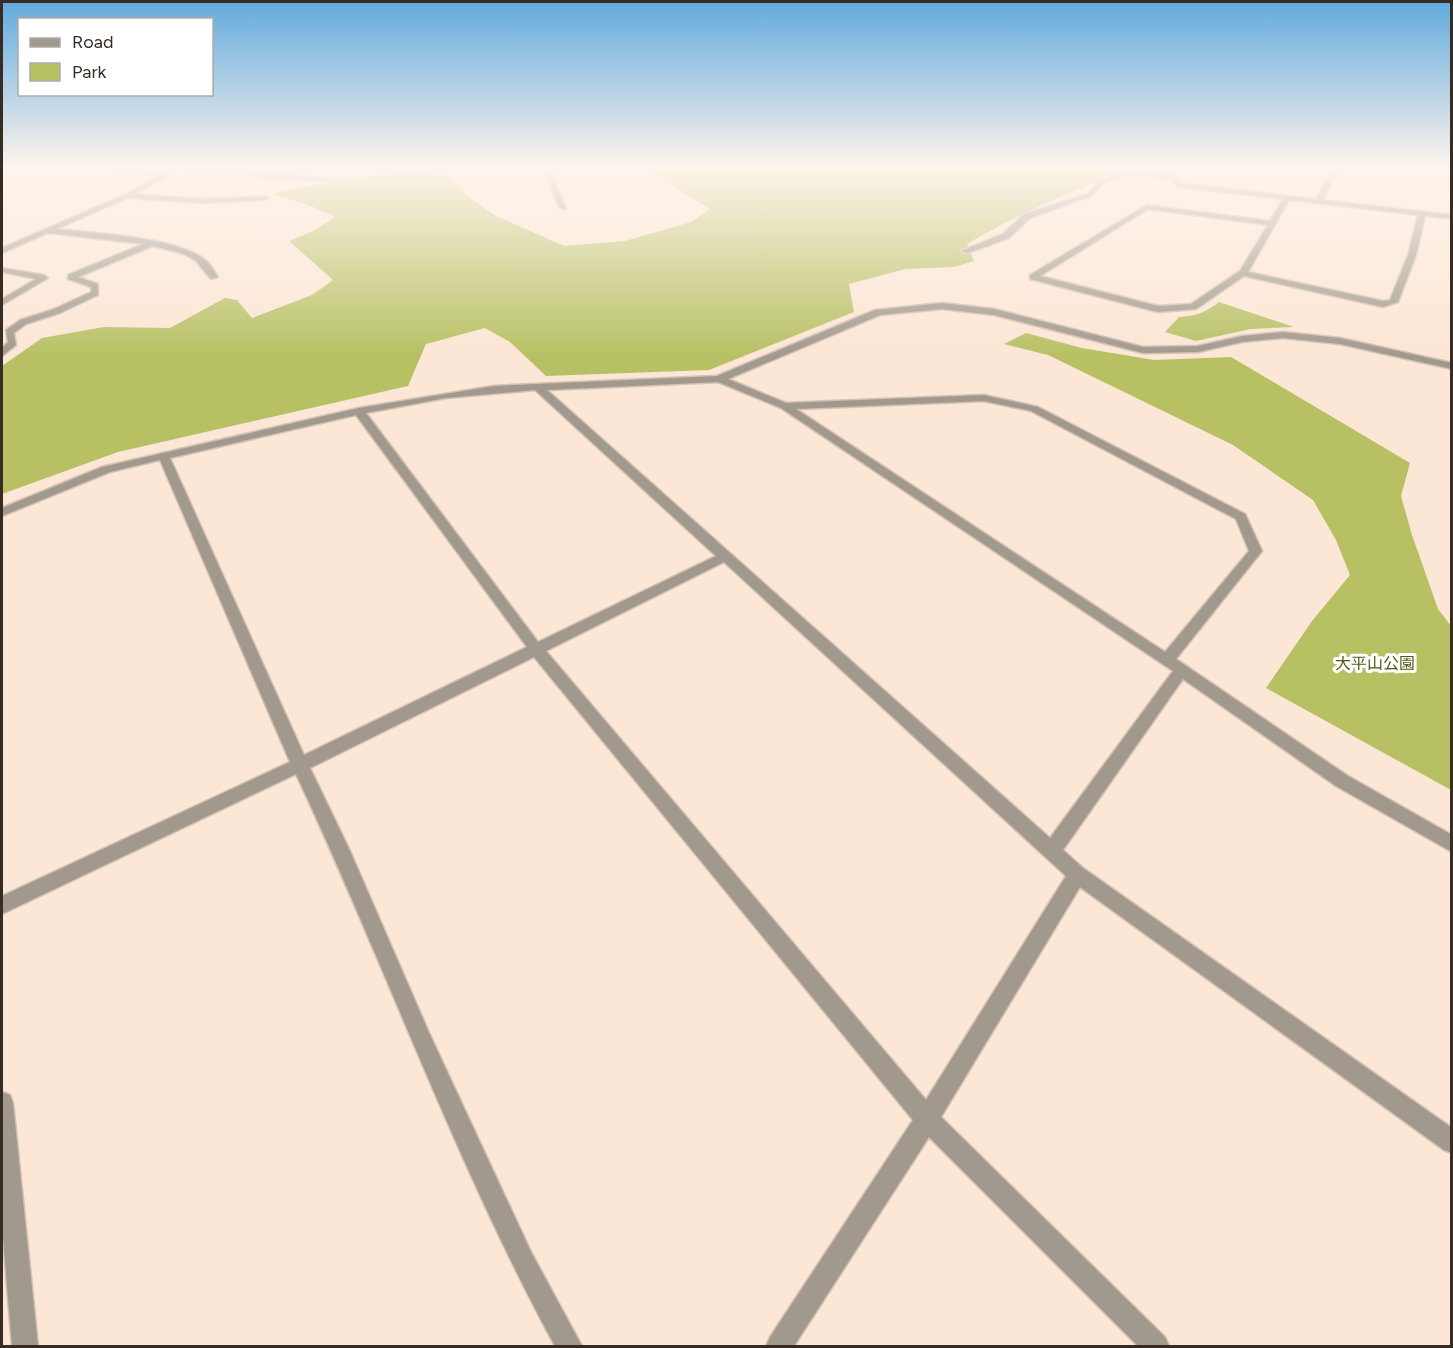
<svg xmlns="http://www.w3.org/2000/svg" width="1453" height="1348" font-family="Figtree,'Noto Sans JP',sans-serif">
<rect width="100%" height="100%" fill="#fce6d5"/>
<!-- green -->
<path fill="#b7c164" d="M 650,167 L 1132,167 L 1133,170 C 1076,188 1019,213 967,244 L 974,261 L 954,267 L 905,269 L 849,284 L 854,312 L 709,370 L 546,376 L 510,342 L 485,328 L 426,344 L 408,386 L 118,452 L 2,494 L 2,366 L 42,338 L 104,327 L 170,328 L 225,298 L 237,300 L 252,318 L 312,295 L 333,280 L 289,241 L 313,231 L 335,217 L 311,206 L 272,194 C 331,180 392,169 452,176 L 468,197 L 496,216 L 564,246 L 625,241 L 691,222 L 710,209 L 654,174 Z
M 1219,302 L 1294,327 L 1251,329 L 1196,341 L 1165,332 L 1179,317 C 1196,316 1206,312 1219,302 Z
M 1026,333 L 1082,348 L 1154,360 L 1231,357 L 1410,463 L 1401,496 L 1412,535 L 1438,609 L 1451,626 L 1451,790 L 1266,688 L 1312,621 L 1350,575 L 1336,540 L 1313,500 L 1233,445 L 1048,355 L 1004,344 Z"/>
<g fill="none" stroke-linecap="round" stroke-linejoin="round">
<defs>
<path id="minor" d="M 107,167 L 165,173 L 176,167 L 200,167 L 334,179 L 331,181 L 254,177 L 247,174 L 180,170 L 134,194 L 203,199 L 265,196 L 269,198 L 265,200 L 203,203 L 127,198 L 57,229 C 93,233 176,237 204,259 C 210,263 214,271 218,277 L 211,279 L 196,261 L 184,254 L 153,246 L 78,277 L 98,284 L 98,295 L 60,313 L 26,324 L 14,333 L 16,345 L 2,356 L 2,348 L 8,342 L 6,330 L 20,320 L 54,309 L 91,292 L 91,287 L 68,279 L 68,275 L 143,244 L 48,233 L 2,253 L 2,248 L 124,195 L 158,176 L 92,168 Z
M 543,167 L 549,167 L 566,209 L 559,207 Z
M 1164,167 L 1170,167 L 1180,183 L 1316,199 L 1333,167 L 1339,167 L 1323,200 L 1452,215 L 1452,219 L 1425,216 L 1416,255 L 1398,302 L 1383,307 L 1244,276 L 1196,309 L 1158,312 L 1030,279 L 1030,275 L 1147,205 L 1270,221 L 1283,199 L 1178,187 L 1170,178 L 1126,175 L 1105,182 L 1091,196 L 1030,218 L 1009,238 L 968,253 L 961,251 L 1003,234 L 1024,214 L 1087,194 L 1101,180 L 1125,171 L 1168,174 ZM 1289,200 L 1418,215 L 1408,255 L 1390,300 L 1383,301 L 1248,272 ZM 1148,209 L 1268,225 L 1240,271 L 1191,304 L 1158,306 L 1040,276 Z
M 2,268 L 44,275 L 48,278 L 2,305 L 2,299 L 36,279 L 2,272 Z
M 942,303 L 994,309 L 1143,347 L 1198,346 L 1242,336 L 1283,332 L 1340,338 L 1452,363 L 1452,369 L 1340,344 L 1283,338 L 1242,342 L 1198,352 L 1143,353 L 994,315 L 942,309 L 880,315 L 728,379 L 786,403 L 984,395 L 1038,407 L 1245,514 L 1262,551 L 1176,659 L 1348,776 L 1452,835 L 1452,852 L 1336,786 L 1183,679 L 1063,850 L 1083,868 L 1452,1128 L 1452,1153 L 1444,1150 L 1080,887 L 941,1117 L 1165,1337 L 1169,1346 L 1138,1346 L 929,1137 L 794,1346 L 766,1346 L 770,1337 L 913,1120 L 534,657 L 310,768 L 350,851 L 430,1035 L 531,1252 L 582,1346 L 555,1346 C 455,1162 385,964 296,774 L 2,914 L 2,896 L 290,762 L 160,460 L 110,472 L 2,516 L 2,508 L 102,467 L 359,408 L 494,386 L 717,376 L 875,310 ZM 718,382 L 781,408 L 1173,671 L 1050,838 L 547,390 ZM 535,390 L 716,556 L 538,642 L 366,413 L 446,398 ZM 984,401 L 1031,411 L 1236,519 L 1249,551 L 1165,652 L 796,409 ZM 356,415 L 527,647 L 304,755 L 170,458 ZM 724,562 L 1066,876 L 926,1100 L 546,651 Z
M 2,1092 L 10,1095 L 13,1103 L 38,1346 L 12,1346 L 2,1225 Z"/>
</defs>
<!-- minor casing -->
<use href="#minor" stroke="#d4c1b2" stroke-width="3"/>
<!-- minor -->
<use href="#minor" fill="#a1998e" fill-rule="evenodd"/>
</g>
<!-- sky -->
<linearGradient id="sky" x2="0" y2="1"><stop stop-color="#61aade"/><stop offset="0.47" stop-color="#fef4ec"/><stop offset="1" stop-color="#fef4ec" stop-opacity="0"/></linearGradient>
<rect width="1453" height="356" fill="url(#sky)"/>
<g text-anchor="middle" stroke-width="6" stroke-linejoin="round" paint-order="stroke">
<!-- park labels -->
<g font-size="16" fill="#545a14" stroke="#fff">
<text x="1375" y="669">大平山公園</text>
</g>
</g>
<!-- border -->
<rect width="1453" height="1348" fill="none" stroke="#362c24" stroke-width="6"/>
<!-- legend -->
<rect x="18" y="18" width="195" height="78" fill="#ffffff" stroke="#afaba7" stroke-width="1.5"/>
<rect x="30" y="38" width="30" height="9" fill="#a1998e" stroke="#afaba7" stroke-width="1.5"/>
<text x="72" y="48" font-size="18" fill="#362c24">Road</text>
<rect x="30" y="63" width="30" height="18" fill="#b7c164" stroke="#afaba7" stroke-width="1.5"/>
<text x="72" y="78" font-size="18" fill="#362c24">Park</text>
</svg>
